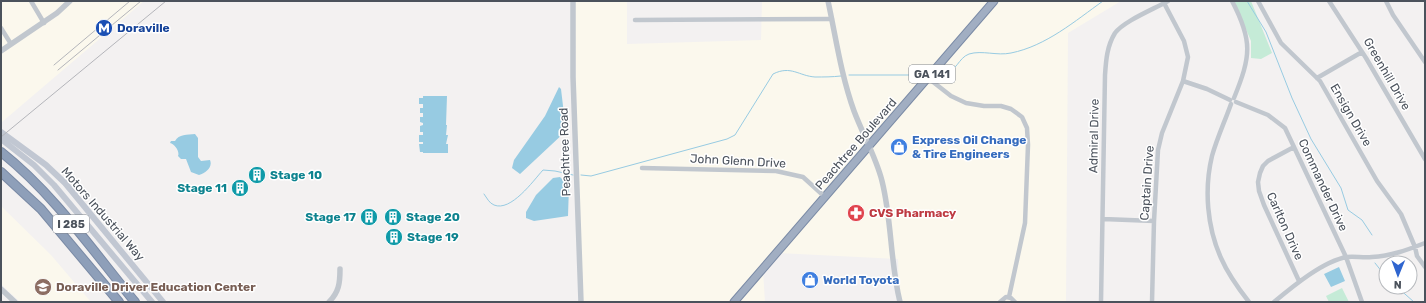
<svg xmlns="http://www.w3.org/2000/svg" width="1426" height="303" font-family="Rubik,sans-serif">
<rect width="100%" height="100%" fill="#f3f1f1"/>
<!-- commercial -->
<path fill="#fbf8ed" d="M 1,1 L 144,1 L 2,122 L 1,121 Z
M 575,1 L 627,1 L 627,44 L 761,40 L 762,1 L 1121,1 L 1068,33 L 1066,302 L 903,302 L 899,291 L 898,259 L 778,253 L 763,271 L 765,302 L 579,302 Z
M 1,206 L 51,255 L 91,302 L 20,302 L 1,284 Z"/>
<!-- green -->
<path fill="#c5ebd7" d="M 1234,1 L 1251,1 L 1272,53 L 1261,59 L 1251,58 L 1251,41 Z
M 1342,288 L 1349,302 L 1329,302 L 1326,296 Z"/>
<!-- water -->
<path fill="#97cbe2" d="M 559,87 L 561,89 L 566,131 L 520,174 L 512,168 L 514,160 L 545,116 Z
M 423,96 L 447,96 L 446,125 L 447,125 L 446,135 L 448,135 L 446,144 L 448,144 L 448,153 L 423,153 L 423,152 L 420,152 L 419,144 L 423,144 L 423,142 L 419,142 L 419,135 L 423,135 L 423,132 L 420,132 L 420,126 L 423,125 L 423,123 L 420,122 L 420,117 L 423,117 L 423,113 L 420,113 L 420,108 L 423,108 L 423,104 L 419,104 L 419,98 L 423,98 Z
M 195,134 L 198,138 L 198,157 L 201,161 L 210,160 C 213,167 206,173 199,175 L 191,172 L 186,159 L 181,159 L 178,156 C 180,152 175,144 170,143 L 171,141 L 175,141 C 179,134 187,135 195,134 Z
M 560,177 L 569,186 L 568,216 L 534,221 L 526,218 L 526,212 L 536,195 L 553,178 Z
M 1339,267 L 1345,281 L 1331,287 L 1324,274 Z"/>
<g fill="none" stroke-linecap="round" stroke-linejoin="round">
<!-- stream -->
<path stroke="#97cbe2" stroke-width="1" d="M 1247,1 L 1266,32 L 1292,98 L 1311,139 L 1341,188 L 1348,210 L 1362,220 L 1372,235
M 943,74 C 957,72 958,58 969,54 C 982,50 997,56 1011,53 C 1046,46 1075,21 1103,1
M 849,75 L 916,75
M 581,175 L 591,176 L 727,139 L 735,135 L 773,74 C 791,65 799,76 815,77 C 824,77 832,77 841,76
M 484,194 C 487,198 489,203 494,205 C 511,212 533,181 543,170 L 555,171 L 573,175
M 1375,263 L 1386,277
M 1397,287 L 1414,302"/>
<defs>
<path id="trunk" d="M 734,302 L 994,1"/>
<path id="motorway" d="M 1,152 C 53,193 93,251 135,302
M 1,172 L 41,209 L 119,302"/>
</defs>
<!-- trunk casing -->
<use href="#trunk" stroke="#7a8aa5" stroke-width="9"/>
<!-- motorway casing -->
<use href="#motorway" stroke="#7a8aa5" stroke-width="10"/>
<!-- minor -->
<path stroke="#c1c7ce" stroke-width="4.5" d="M 31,1 L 44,23
M 1232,1 C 1253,41 1251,56 1234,98
M 1258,1 L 1281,43 L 1320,81 L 1377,181 L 1401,214 L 1415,247 L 1417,256 L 1425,267
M 1329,1 L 1366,58 L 1425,159
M 1386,1 L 1393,15 L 1425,62
M 635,20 L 832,19
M 1,28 L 11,44
M 928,78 L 951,96 L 966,103 L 984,106 L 1001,106 L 1011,109 L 1022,117 L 1027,128 L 1028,145 L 1025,223 L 1009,297
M 1317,78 L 1362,52
M 1183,81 L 1207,89 L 1230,100
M 1236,102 L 1268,115 L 1285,128 L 1346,257 L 1362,302
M 1231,104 C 1225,121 1217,138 1212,156 C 1204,189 1207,227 1221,258 C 1228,274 1238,288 1249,302
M 1294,147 L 1268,161 L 1263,166 L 1260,173 L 1258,182 L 1259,191 L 1264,205 L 1299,281
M 642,168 L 776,171 L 803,177 L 825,197
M 1103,219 L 1154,221
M 1000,302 L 1006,297 L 1011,298 L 1015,302
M 1101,302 L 1105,75 C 1106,60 1107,46 1115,33 C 1124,21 1154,9 1168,1
M 1152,302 L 1154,221 L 1158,150 L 1162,133 L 1183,81 L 1188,57 L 1184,41 L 1164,3
M 1274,302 C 1292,287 1323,261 1347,257 C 1355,256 1363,258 1372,257 C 1391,256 1407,250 1425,243"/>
<!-- tertiary -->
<path stroke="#c1c7ce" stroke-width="5.5" d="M 573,1 L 573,77 L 581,302
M 828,1 C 836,38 841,75 854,111 C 863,135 876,157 882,181 C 892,221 890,262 900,302
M 1,51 L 57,13 L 70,1
M 1,289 L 15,302
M 329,302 C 339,292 340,283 340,269"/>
<!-- secondary -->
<path stroke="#c1c7d2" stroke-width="6" d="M 1,132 L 46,165 L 65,183 L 163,302
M 1,139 L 34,165 L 54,185 L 152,302"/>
<!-- trunk -->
<use href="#trunk" stroke="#a1aec2" stroke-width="7"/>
<!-- motorway -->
<use href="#motorway" stroke="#8e9fb9" stroke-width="8"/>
<!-- rail -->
<path stroke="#b4b5ba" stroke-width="1" d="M 54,65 L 130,1
M 58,70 L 141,1
M 1,137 L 166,1"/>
</g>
<!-- icons -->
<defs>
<symbol id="metro-disc" viewBox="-11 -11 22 22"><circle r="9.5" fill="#1a4fb4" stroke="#fff"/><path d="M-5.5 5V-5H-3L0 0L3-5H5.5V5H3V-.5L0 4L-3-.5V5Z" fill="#fff"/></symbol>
<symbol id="shop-disc" viewBox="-11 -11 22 22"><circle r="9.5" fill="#3f7fe0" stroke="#fff"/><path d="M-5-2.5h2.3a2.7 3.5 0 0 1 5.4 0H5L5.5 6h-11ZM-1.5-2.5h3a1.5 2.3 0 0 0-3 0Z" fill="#fff"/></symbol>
<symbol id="building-disc" viewBox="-11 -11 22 22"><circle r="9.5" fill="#0f9aa8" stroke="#fff"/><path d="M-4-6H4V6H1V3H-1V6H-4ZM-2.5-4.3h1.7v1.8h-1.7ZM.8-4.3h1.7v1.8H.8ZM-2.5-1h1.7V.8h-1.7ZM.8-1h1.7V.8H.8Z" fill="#fff"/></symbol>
<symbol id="pharmacy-disc" viewBox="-11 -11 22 22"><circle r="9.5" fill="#e0444e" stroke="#fff"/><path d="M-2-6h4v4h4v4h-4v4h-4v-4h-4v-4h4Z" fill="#fff"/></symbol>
<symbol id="school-disc" viewBox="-11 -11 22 22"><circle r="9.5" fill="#8d6e63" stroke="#fff"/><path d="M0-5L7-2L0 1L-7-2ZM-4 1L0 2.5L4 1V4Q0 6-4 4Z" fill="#fff"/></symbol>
</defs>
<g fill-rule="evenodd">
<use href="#metro-disc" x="94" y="18" width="20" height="20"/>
<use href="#shop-disc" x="889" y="137" width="20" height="20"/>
<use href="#building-disc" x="247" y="165" width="20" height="20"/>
<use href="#building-disc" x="230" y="178" width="20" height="20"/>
<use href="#pharmacy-disc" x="846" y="203" width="20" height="20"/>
<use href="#building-disc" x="359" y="207" width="20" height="20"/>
<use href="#building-disc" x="383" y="207" width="20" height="20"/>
<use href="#building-disc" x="384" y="227" width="20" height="20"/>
<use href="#shop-disc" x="800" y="270" width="20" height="20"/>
<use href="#school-disc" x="33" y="277" width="20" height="20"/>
</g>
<g text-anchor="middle" stroke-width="3" stroke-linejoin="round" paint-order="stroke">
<!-- shield labels -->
<g fill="#fff" stroke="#81868d" stroke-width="1">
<rect x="909" y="65" width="46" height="18" rx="3"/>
<rect x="53" y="215" width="36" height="18" rx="3"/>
</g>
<g font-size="11" font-weight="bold" fill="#4b525c">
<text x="932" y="78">GA 141</text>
<text x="71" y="228">I 285</text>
</g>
<!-- transit labels -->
<g font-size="12" font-weight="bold" fill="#164399" stroke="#fff" text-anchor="start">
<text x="117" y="32">Doraville</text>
</g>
<!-- street labels -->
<g font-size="12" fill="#4b525c" stroke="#fff">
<text transform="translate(1387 74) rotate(60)" y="4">Greenhill Drive</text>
<text transform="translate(1351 115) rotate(60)" y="4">Ensign Drive</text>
<text transform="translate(1094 136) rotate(-89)" y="4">Admiral Drive</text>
<text transform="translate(856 144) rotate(-49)" y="4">Peachtree Boulevard</text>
<text transform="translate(565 152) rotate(-92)" y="4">Peachtree Road</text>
<text transform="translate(738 161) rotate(3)" y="4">John Glenn Drive</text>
<text transform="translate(1147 183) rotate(-86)" y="4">Captain Drive</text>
<text transform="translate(1323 185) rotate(65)" y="4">Commander Drive</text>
<text transform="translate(103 214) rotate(49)" y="4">Motors Industrial Way</text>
<text transform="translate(1285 226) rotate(66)" y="4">Carlton Drive</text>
</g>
<!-- shop labels -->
<g font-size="12" font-weight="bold" fill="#366cbe" stroke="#fff" text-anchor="start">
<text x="912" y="144">Express Oil Change<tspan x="912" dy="14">&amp; Tire Engineers</tspan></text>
<text x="823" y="284">World Toyota</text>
</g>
<!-- culture labels -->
<g font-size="12" font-weight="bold" fill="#0d838f" stroke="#fff" text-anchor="start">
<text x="270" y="179">Stage 10</text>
<text x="227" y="192" text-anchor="end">Stage 11</text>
<text x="356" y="221" text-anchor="end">Stage 17</text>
<text x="406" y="221">Stage 20</text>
<text x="407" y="241">Stage 19</text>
</g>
<!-- health labels -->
<g font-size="12" font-weight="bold" fill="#be3a42" stroke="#fff" text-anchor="start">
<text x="869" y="217">CVS Pharmacy</text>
</g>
<!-- education labels -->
<g font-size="12" font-weight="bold" fill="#785e54" stroke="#fff" text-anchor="start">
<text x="56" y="291">Doraville Driver Education Center</text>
</g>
</g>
<!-- border -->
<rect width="1426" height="303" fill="none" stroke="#4b525c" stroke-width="4"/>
<!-- north arrow -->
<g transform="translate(1398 275) rotate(181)"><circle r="19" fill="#ffffff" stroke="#b7babe"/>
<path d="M0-3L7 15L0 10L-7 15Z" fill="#2f65cf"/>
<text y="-6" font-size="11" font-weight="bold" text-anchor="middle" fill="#4b525c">N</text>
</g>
</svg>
